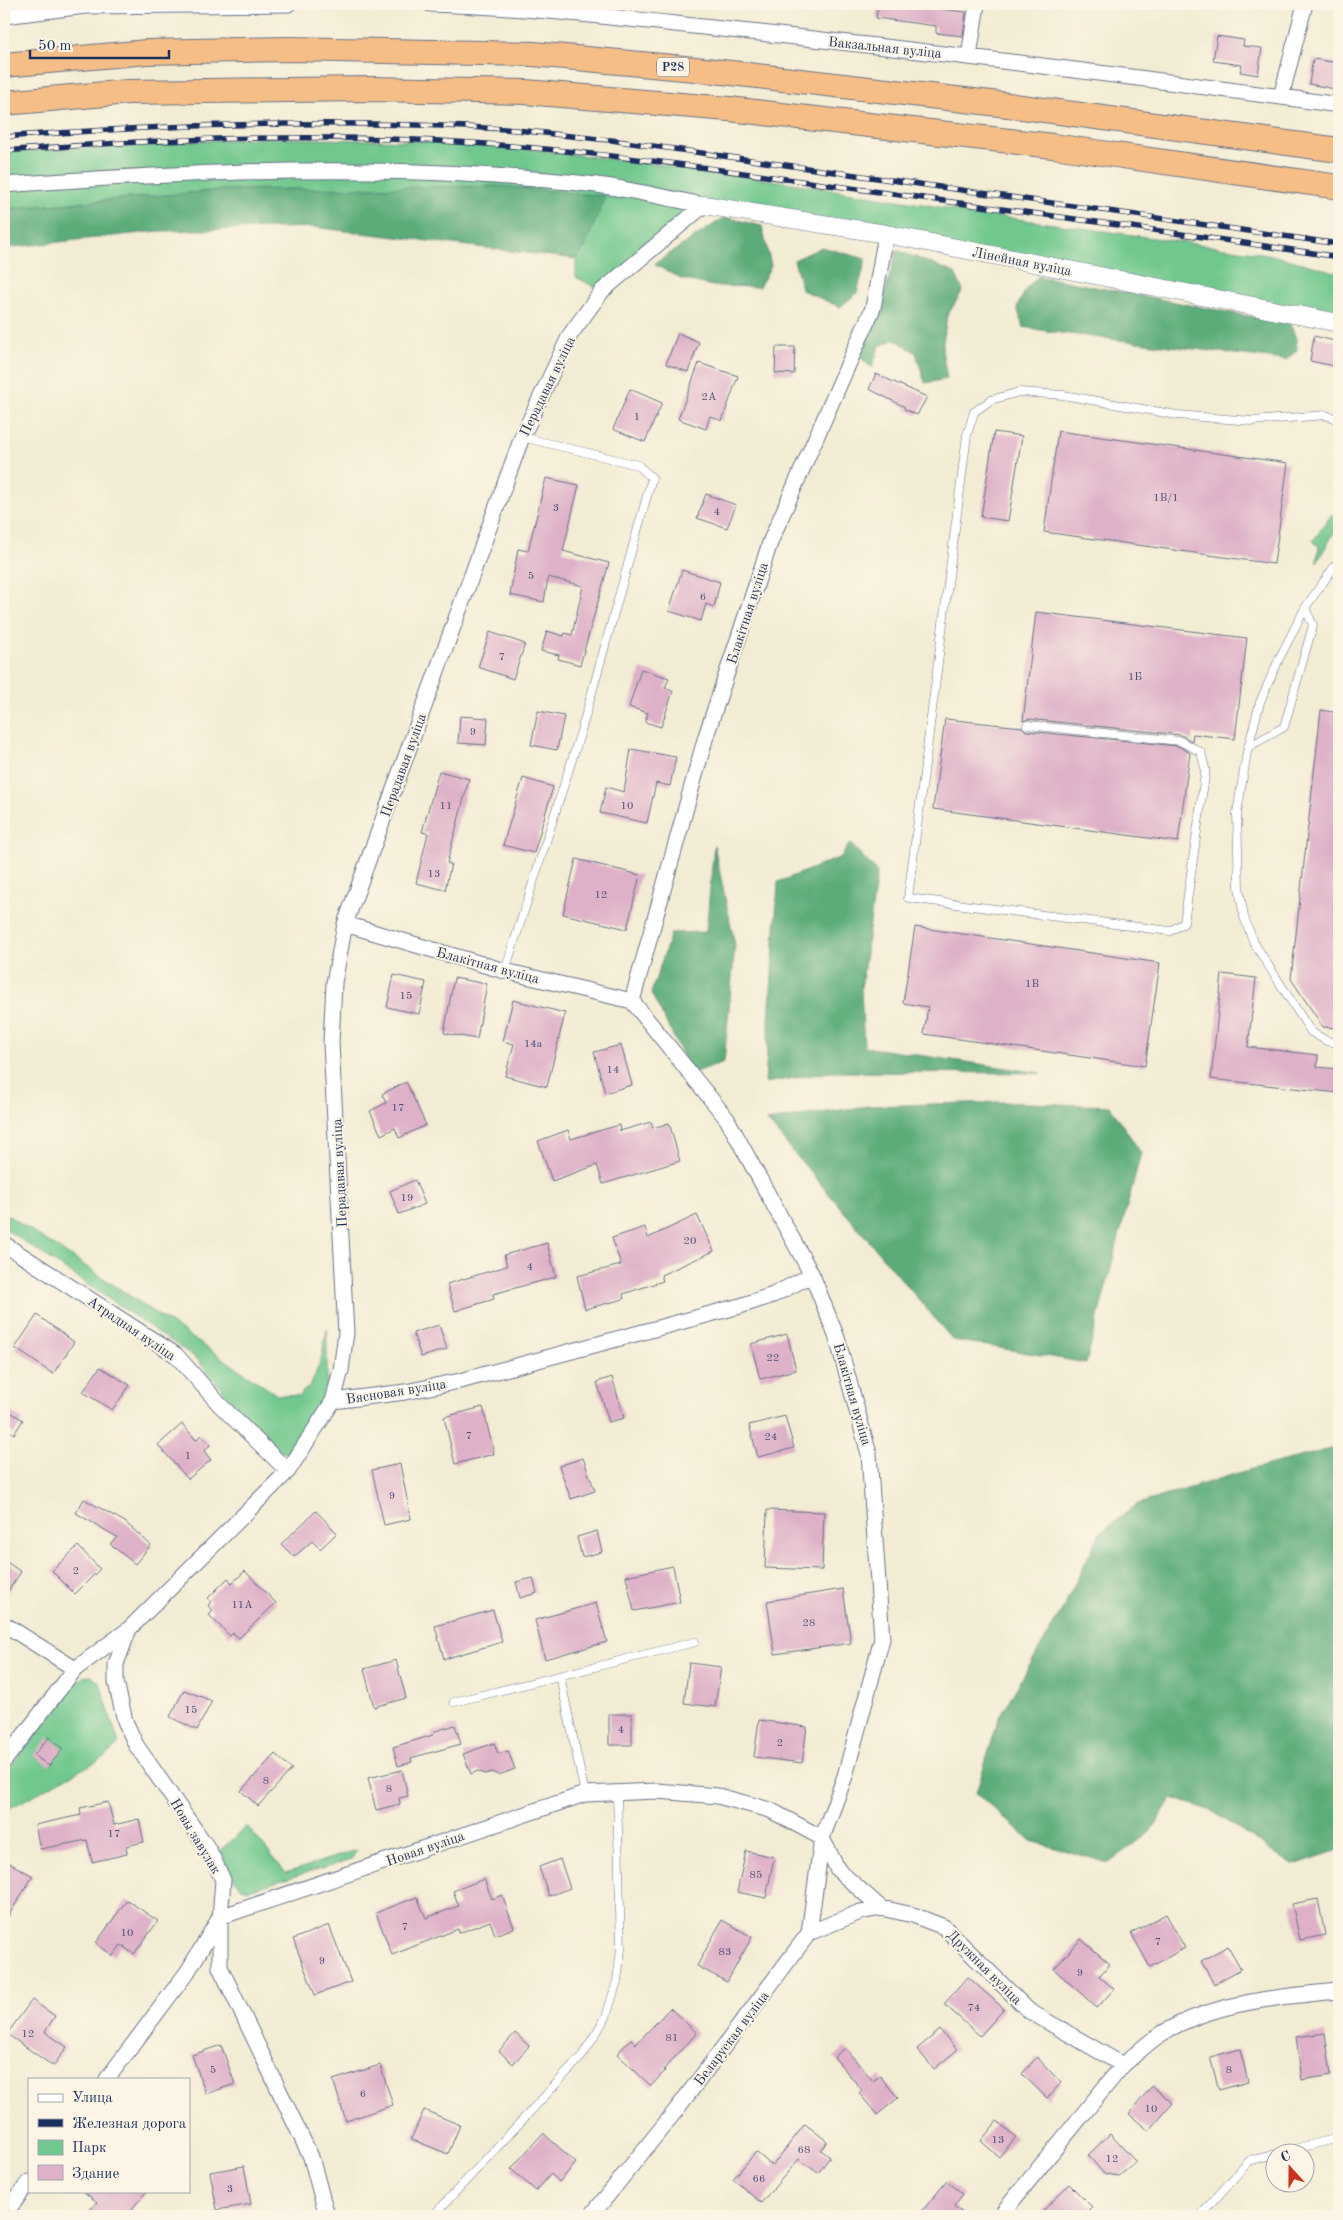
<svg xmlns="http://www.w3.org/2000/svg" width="1343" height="2220" font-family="'Old Standard TT',serif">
<rect width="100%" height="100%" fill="#fcf5e5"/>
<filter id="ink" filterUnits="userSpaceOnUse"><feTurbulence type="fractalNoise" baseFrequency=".02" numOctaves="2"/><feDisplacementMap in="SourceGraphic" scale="10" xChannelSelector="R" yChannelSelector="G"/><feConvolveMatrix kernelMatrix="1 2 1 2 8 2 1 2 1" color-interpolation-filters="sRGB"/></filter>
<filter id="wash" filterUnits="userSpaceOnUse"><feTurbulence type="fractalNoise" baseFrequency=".0096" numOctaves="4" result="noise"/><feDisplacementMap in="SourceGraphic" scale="20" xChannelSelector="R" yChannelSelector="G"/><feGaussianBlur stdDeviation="1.12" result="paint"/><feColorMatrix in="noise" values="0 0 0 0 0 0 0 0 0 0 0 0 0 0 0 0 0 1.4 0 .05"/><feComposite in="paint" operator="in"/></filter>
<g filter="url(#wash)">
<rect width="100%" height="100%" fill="#f3ecd4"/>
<!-- green -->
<path fill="#71c88e" stroke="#467c76" d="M 261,138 L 426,141 L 526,149 L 666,165 L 791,183 L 989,215 L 1268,254 L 1339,273 L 1339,323 L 704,205 L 602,291 L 576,277 L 576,259 L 585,247 L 224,190 L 4,209 L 4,152 Z
M 1332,514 L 1339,519 L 1339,524 L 1317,562 L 1319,546 L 1313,541 Z
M 4,1213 L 78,1261 L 277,1395 L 298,1396 L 311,1385 L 321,1360 L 327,1328 L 327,1394 L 294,1449 L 286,1453 L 270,1448 L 196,1358 L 4,1228 Z
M 91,1676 L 100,1683 L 119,1744 L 103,1758 L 10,1808 L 4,1817 L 4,1775 L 76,1683 L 83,1677 Z
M 247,1826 L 286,1873 L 356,1850 L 352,1859 L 249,1890 L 242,1888 L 235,1880 L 220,1851 Z"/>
<!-- forest -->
<path fill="#5cac79" stroke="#3c6e6c" d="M 498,186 L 605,196 L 585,247 L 576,259 L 313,227 L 159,231 L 4,248 L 4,209 L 224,190 Z
M 725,217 L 762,226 L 771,266 L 759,287 L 713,286 L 681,279 L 654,264 Z
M 822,247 L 866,259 L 857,293 L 840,307 L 802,290 L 794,260 Z
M 897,250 L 955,273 L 963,290 L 947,316 L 942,349 L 947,379 L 925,383 L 916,353 L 895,339 L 879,346 L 872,368 L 858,355 L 881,307 Z
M 1038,276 L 1290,324 L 1296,338 L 1297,350 L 1286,360 L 1053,332 L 1023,327 L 1017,307 L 1026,289 Z
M 850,843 L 877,872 L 861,989 L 864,1047 L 1040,1073 L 830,1072 L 765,1083 L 778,882 L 841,857 Z
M 714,845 L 735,945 L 724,1062 L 692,1073 L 651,993 L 671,933 L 706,932 Z
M 1000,1102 L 1110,1106 L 1141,1153 L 1086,1363 L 953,1340 L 767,1121 L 868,1106 Z
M 1339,1447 L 1339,1850 L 1293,1865 L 1212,1811 L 1172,1798 L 1149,1833 L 1109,1863 L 1031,1841 L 976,1793 L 999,1718 L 1063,1608 L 1100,1533 L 1138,1504 L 1248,1470 Z"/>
<g id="blocks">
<!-- building -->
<path fill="#deb1c8" d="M 878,4 L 931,4 L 930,8 L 966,12 L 963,36 L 936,33 L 936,26 L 876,18 Z
M 1217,36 L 1244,40 L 1243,46 L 1262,48 L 1258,75 L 1240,72 L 1242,65 L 1213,61 Z
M 1313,59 L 1339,63 L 1335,89 L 1309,84 Z
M 678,333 L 699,342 L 688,372 L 666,364 Z
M 1314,336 L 1339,342 L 1339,367 L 1310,361 Z
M 776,347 L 795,347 L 794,374 L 775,373 Z
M 699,363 L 738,376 L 722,421 L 710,416 L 706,429 L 678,419 Z
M 876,374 L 927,397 L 917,415 L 904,409 L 905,407 L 869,389 Z
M 630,389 L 662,403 L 645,442 L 613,429 Z
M 1058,431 L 1288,463 L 1274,564 L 1044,532 Z
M 994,432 L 1022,436 L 1008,521 L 981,517 Z
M 546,478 L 579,485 L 563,551 L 609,563 L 580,665 L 558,659 L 559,655 L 541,651 L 547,631 L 564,636 L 565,633 L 572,635 L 583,586 L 548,577 L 544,602 L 510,595 L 518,549 L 528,551 Z
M 706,494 L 736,505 L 727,528 L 697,518 Z
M 682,570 L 720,582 L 714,607 L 706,604 L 701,621 L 669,611 Z
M 1036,612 L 1247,638 L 1235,739 L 1193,734 L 1192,741 L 1181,735 L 1028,719 L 1023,721 Z
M 490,632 L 525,644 L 513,679 L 478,667 Z
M 641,669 L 669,678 L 665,688 L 673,691 L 661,727 L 645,722 L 648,713 L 629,707 Z
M 1321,710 L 1339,713 L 1339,1028 L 1323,1027 L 1291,979 Z
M 538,711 L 564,716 L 557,750 L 531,745 Z
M 460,716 L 488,718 L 486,745 L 458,743 Z
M 945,719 L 1022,727 L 1026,731 L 1178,746 L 1190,753 L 1178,842 L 933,809 Z
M 631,749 L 676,757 L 670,786 L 656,783 L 647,823 L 600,813 L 606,787 L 624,792 Z
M 439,771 L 469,779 L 447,863 L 451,864 L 445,890 L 416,883 L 428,833 L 422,832 Z
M 523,778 L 553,787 L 534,853 L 503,845 Z
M 576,859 L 640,875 L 627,929 L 563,914 Z
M 915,927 L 1160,963 L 1145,1066 L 924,1034 L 928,1007 L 903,1003 Z
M 1222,974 L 1256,978 L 1248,1047 L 1318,1055 L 1317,1067 L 1339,1069 L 1339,1093 L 1211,1079 Z
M 394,975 L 426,982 L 419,1014 L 387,1007 Z
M 454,978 L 487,984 L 477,1039 L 444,1033 Z
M 513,1000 L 565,1013 L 547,1087 L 505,1076 L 514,1044 L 503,1041 Z
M 621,1045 L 632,1085 L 605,1093 L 594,1052 Z
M 406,1082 L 426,1125 L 399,1138 L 395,1128 L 381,1135 L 370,1111 L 386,1103 L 382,1094 Z
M 651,1122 L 653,1128 L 669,1123 L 680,1161 L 603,1184 L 597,1165 L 552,1181 L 538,1141 L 568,1130 L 571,1139 L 619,1125 L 620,1131 Z
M 415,1180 L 425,1204 L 399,1214 L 390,1191 Z
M 697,1215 L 714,1251 L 661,1275 L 663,1281 L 623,1294 L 624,1299 L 585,1309 L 577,1276 L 621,1265 L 612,1238 L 645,1227 L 648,1238 Z
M 547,1243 L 556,1277 L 493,1294 L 494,1299 L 455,1311 L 447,1284 L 507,1266 L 504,1255 Z
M 37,1315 L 74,1342 L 53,1374 L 15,1348 Z
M 439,1325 L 447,1349 L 421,1357 L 413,1333 Z
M 787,1334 L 796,1370 L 760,1379 L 751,1344 Z
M 100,1367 L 130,1385 L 112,1410 L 83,1392 Z
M 612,1377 L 624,1418 L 609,1422 L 597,1382 Z
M 483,1407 L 494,1454 L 455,1464 L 444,1417 Z
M 4,1408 L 23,1420 L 14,1434 L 4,1428 Z
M 785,1416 L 794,1448 L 758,1457 L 749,1425 Z
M 182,1424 L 196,1440 L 201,1435 L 210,1445 L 204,1451 L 211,1460 L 188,1479 L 158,1445 Z
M 583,1458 L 595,1491 L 571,1499 L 559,1466 Z
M 400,1464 L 411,1519 L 384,1525 L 372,1470 Z
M 84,1499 L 125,1522 L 151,1545 L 135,1564 L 110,1544 L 117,1537 L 76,1513 Z
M 767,1510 L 824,1512 L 822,1570 L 765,1568 Z
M 316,1511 L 337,1533 L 320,1549 L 312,1541 L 294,1557 L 281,1544 Z
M 597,1531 L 602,1552 L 582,1557 L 577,1537 Z
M 78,1546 L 100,1569 L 75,1594 L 52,1571 Z
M 4,1560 L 21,1572 L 4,1597 Z
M 673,1566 L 680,1602 L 634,1611 L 626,1576 Z
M 245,1571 L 276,1603 L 239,1638 L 233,1633 L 230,1636 L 209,1615 L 213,1611 L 208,1605 L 211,1602 L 208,1598 L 228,1578 L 232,1583 Z
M 533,1578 L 537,1593 L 520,1598 L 516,1582 Z
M 843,1589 L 851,1643 L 775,1654 L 767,1601 Z
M 596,1603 L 607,1642 L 545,1659 L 535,1620 Z
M 493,1610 L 502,1642 L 444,1659 L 435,1626 Z
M 396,1660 L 406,1698 L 374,1707 L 364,1669 Z
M 689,1663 L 721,1667 L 715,1707 L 684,1703 Z
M 184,1690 L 212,1701 L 197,1730 L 170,1717 Z
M 609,1714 L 632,1714 L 632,1745 L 609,1745 Z
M 759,1720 L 807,1727 L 802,1763 L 754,1757 Z
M 455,1725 L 461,1744 L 411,1758 L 412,1762 L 398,1766 L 393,1747 L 433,1735 L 432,1732 Z
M 49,1737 L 63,1749 L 49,1766 L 34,1755 Z
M 494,1743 L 498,1754 L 508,1751 L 515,1769 L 499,1775 L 492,1772 L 485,1774 L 478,1771 L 471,1774 L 463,1754 Z
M 275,1754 L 292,1769 L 258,1806 L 241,1791 Z
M 402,1770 L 408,1796 L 399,1798 L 400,1804 L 376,1810 L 368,1778 Z
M 108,1802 L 114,1825 L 139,1819 L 144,1842 L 126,1846 L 127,1854 L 92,1862 L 87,1840 L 40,1849 L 35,1825 L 81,1815 L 80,1808 Z
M 746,1851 L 774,1857 L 766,1898 L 737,1892 Z
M 560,1859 L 570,1888 L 549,1896 L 539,1867 Z
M 4,1860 L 33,1876 L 4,1923 Z
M 484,1879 L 492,1899 L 502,1895 L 514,1928 L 495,1935 L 490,1921 L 459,1933 L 458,1929 L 392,1955 L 376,1913 L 417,1897 L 426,1918 L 459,1906 L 453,1891 Z
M 1318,1899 L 1325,1935 L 1300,1940 L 1292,1904 Z
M 127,1900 L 158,1921 L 134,1954 L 121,1945 L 113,1956 L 96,1943 Z
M 1166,1914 L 1185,1948 L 1150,1967 L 1131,1933 Z
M 722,1920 L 752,1937 L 727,1982 L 697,1966 Z
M 329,1925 L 351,1982 L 315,1995 L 293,1939 Z
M 1081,1939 L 1110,1964 L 1099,1976 L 1114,1989 L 1097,2008 L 1054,1969 Z
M 1228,1946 L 1241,1969 L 1214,1984 L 1201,1961 Z
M 968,1977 L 1004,2009 L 980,2036 L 944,2004 Z
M 32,2000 L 55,2016 L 45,2032 L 67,2047 L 53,2066 L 7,2034 Z
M 670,2008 L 697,2033 L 664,2069 L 665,2071 L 651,2086 L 617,2054 L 631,2039 L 636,2044 Z
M 940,2030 L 957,2050 L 934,2069 L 917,2049 Z
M 515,2033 L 529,2046 L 513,2064 L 499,2051 Z
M 1325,2033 L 1331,2075 L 1302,2080 L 1296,2037 Z
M 221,2045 L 235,2084 L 206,2094 L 192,2055 Z
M 845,2048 L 873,2081 L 880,2076 L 898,2098 L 877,2115 L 859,2093 L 862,2090 L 834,2057 Z
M 1240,2049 L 1248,2082 L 1219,2090 L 1210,2057 Z
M 1037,2057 L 1061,2083 L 1047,2098 L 1022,2074 Z
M 380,2065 L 393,2105 L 346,2121 L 333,2080 Z
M 1152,2086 L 1173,2103 L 1149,2131 L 1129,2114 Z
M 424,2110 L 460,2125 L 448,2154 L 411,2139 Z
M 997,2121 L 1016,2137 L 999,2157 L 981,2141 Z
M 805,2124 L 827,2141 L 821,2150 L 830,2157 L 818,2173 L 799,2159 L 761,2203 L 733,2179 L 756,2152 L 772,2166 Z
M 543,2133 L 576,2163 L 559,2182 L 551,2174 L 536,2191 L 511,2169 Z
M 1110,2134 L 1136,2162 L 1119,2176 L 1104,2174 L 1088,2155 Z
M 244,2166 L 251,2204 L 217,2210 L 210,2172 Z
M 947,2181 L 963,2194 L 954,2206 L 966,2216 L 918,2216 Z
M 1069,2184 L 1092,2207 L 1083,2216 L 1038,2216 Z
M 83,2191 L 147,2191 L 126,2216 L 85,2216 L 97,2202 Z"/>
</g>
</g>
<g filter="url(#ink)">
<use href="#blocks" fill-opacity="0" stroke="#677187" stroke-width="1"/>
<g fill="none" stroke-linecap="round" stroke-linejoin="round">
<defs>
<path id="service" d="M 1339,560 L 1305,608 L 1279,659 L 1260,702 L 1247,752 L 1237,813 L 1239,887 L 1244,917 L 1254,943 L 1311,1032 L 1327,1041 L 1339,1043
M 1027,725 L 1180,741 L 1201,752 L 1205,768 L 1205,775 L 1184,923 L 1170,931 L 908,898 L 967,435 L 974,412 L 991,400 L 1019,392 L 1063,395 L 1177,415 L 1252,421 L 1326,415 L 1339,420
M 1248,747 L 1284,727 L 1313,625 L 1305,608
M 505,971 L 582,728 L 652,478 L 638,465 L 522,437
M 560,1676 L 585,1794
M 454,1702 L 695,1642
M 1282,2152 L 1339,2138
M 433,2216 L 582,2056 L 606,2017 L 617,1981 L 621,1949 L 617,1793
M 1200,2216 L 1249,2161 L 1276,2154"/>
<path id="minor" d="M 430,4 C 540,7 650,22 760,33 C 953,54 1146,78 1339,105
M 4,16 L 85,6 L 288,4
M 969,56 L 977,4
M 1281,97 L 1305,4
M 4,185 C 158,174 310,166 464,174 C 511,177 558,180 604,186 C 637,191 671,199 704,205
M 345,924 L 505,971 L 632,1001 L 727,1119 L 812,1275 L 837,1338 L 869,1454 L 882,1639 L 845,1776 L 822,1838 L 809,1933 L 677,2109 L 591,2216
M 632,1001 L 706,736 L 771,540 L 873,308 L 886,234
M 4,1244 L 176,1355 L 220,1405 L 288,1471
M 333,1401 L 405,1392 L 460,1381 L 740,1306 L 773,1295 L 812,1275
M 4,1624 L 75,1669
M 129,1629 L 116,1664 L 116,1682 L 125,1721 L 136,1745 L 209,1850 L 223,1880 L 220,1917 L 220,1967 L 311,2157 L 327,2216
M 4,1761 L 75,1669 L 129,1629 L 288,1471 L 333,1401 L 341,1370 L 346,1333 L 331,1043 L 334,983 L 345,924 L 522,437 L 570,335 L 602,291 L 704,205
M 822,1838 L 838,1870 L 881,1908
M 809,1933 L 860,1912 L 881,1908 L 913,1915 L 944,1927 L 1029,2011 L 1123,2065 C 1134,2056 1146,2044 1158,2036 C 1207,2003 1282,1996 1339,1991
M 107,2079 L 188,1971 L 220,1917 L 585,1794 L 657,1791 L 718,1796 L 770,1810 L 822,1838
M 4,2215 L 29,2182
M 1000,2216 L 1123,2065"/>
<path id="tertiary" d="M 704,205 L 886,234 L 1339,323"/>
<path id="trunk" d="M 4,65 L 147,52 L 289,49 L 533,54 L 705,70 L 1008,105 L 1339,150
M 4,103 L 128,92 L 369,89 L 525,92 L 729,109 L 1053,146 L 1339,187"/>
</defs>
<!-- service casing -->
<use href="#service" stroke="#677187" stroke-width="9"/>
<!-- minor casing -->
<use href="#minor" stroke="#677187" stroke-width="17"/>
<!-- tertiary casing -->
<use href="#tertiary" stroke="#677187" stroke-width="19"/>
<!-- trunk casing -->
<use href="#trunk" stroke="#677187" stroke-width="26"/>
<!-- service -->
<use href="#service" stroke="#fff" stroke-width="8"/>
<!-- minor -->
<use href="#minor" stroke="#fff" stroke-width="15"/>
<!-- tertiary -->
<use href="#tertiary" stroke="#fff" stroke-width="18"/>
<!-- trunk -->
<use href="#trunk" stroke="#f6be87" stroke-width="24"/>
<defs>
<path id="rail" d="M 4,137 C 171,124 338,119 505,129 C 541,132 576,137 611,140 L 1339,244
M 4,151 C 141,140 277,134 415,140 C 566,146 715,169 865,190 C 1023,212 1181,233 1339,257"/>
</defs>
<!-- rail casing -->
<use href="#rail" stroke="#1b2f5e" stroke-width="5.5"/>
<!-- rail -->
<use href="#rail" stroke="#fcf5e5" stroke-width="4" stroke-dasharray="11" stroke-linecap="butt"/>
</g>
</g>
<g text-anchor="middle" stroke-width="4" stroke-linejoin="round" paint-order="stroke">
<!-- number labels -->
<g font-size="11" fill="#4c5078">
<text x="709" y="400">2А</text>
<text x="637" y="420">1</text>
<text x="1166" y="501">1В/1</text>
<text x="556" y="511">3</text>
<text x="717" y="515">4</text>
<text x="531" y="579">5</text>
<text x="703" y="600">6</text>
<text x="502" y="660">7</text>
<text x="1135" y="680">1Б</text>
<text x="473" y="735">9</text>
<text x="446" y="809">11</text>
<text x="627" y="809">10</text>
<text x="434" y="877">13</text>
<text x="601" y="898">12</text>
<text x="1032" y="987">1В</text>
<text x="406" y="999">15</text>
<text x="533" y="1047">14а</text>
<text x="613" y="1073">14</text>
<text x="398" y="1111">17</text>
<text x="407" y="1201">19</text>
<text x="690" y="1244">20</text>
<text x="530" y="1270">4</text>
<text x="773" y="1361">22</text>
<text x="469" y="1439">7</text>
<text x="771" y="1440">24</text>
<text x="188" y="1459">1</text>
<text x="392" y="1499">9</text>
<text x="76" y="1574">2</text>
<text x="242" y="1608">11А</text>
<text x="809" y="1626">28</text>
<text x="191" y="1713">15</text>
<text x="621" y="1733">4</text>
<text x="780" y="1746">2</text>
<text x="266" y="1784">8</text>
<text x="389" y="1792">8</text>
<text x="114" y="1837">17</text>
<text x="756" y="1878">85</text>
<text x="405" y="1930">7</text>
<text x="127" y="1936">10</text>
<text x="1158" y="1945">7</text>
<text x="725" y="1955">83</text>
<text x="322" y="1964">9</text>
<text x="1080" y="1976">9</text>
<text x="974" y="2011">74</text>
<text x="28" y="2037">12</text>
<text x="672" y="2041">81</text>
<text x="213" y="2073">5</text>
<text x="1229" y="2073">8</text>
<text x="363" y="2097">6</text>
<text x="1151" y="2112">10</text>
<text x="998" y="2143">13</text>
<text x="804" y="2153">68</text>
<text x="1112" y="2162">12</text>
<text x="759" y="2182">66</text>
<text x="230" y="2192">3</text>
</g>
<!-- shield labels -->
<rect fill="#fcf5e5" stroke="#5e6a86" stroke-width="1" x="657" y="57.5" width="32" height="19" rx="4"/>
<g font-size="12" font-weight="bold" fill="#1b2f5e">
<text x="673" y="71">Р28</text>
</g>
<!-- street labels -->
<g font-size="14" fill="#1b2f5e" stroke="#fcf5e5">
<text transform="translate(885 47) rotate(6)" y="5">Вакзальная вуліца</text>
<text transform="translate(1022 261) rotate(11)" y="5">Лінейная вуліца</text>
<text transform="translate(547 386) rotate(-64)" y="5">Перадавая вуліца</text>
<text transform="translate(747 613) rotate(-72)" y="5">Блакітная вуліца</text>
<text transform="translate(403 765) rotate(-70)" y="5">Перадавая вуліца</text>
<text transform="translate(488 965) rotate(15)" y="5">Блакітная вуліца</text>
<text transform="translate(339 1173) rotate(-93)" y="5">Перадавая вуліца</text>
<text transform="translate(132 1328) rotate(34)" y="5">Атрадная вуліца</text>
<text transform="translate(396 1391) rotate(-9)" y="5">Вясновая вуліца</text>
<text transform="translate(853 1394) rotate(74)" y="5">Блакітная вуліца</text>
<text transform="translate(196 1836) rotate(59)" y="5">Новы завулак</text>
<text transform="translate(425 1848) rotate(-19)" y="5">Новая вуліца</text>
<text transform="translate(985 1967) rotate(45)" y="5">Дружная вуліца</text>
<text transform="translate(731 2038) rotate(-53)" y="5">Беларуская вуліца</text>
</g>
</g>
<!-- margin -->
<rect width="1343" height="2220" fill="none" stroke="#fcf5e5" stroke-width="20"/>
<!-- legend -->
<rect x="28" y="2078" width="162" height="115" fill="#fcf5e5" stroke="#a2a6af"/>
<rect x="38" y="2094" width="25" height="8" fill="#ffffff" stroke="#a2a6af"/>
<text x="72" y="2102" font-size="15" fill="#1b2f5e">Улица</text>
<rect x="38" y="2119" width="25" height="8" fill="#1b2f5e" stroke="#a2a6af"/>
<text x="72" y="2128" font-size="15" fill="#1b2f5e">Железная дорога</text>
<rect x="38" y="2140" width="25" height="15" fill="#71c88e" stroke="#a2a6af"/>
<text x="72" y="2152" font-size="15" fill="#1b2f5e">Парк</text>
<rect x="38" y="2165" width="25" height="15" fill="#deb1c8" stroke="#a2a6af"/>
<text x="72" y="2178" font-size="15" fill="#1b2f5e">Здание</text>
<!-- north arrow -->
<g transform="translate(1290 2168) rotate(339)"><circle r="24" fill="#fcf5e5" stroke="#a2a6af"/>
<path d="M0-4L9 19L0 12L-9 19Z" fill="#c8321e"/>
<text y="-8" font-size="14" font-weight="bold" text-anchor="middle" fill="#1b2f5e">С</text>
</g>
<!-- scale -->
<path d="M30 50v8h139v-8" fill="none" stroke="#1b2f5e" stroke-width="2.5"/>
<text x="38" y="50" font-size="15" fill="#1b2f5e" stroke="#fcf5e5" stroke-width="4" paint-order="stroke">50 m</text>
</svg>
